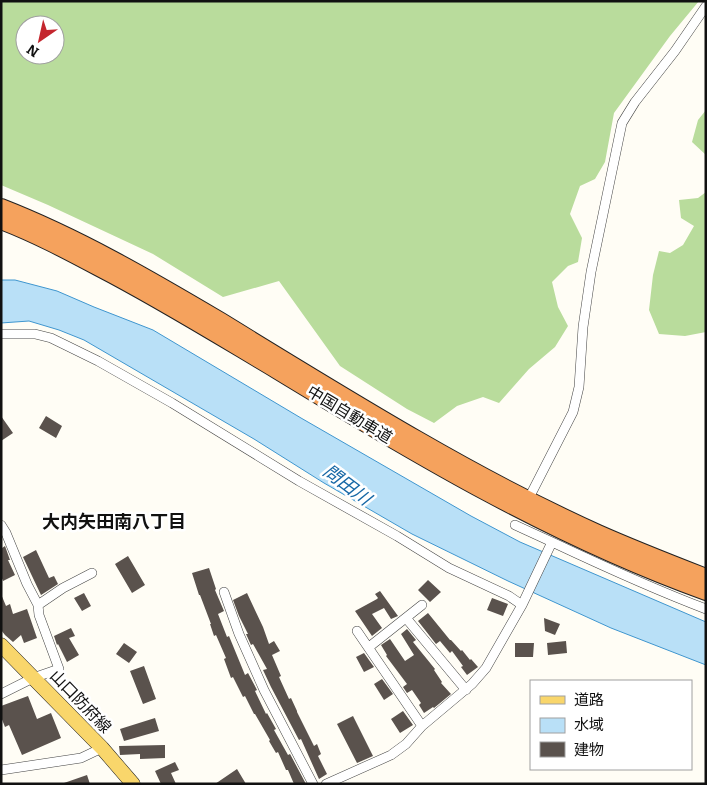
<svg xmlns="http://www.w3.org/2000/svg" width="707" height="785" font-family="Bitter,'Noto Sans JP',serif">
<rect width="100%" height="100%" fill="#fffdf5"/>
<!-- forest -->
<path fill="#b9dc9c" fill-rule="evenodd" d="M 1,1 L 699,1 L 670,36 L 614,113 L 605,162 L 595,179 L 580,186 L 570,214 L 582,238 L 578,262 L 568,266 L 552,282 L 558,307 L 568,326 L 555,347 L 529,369 L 499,403 L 483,397 L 457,406 L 434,423 L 407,409 L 340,366 L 279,281 L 223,297 L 153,254 L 48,205 L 1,185 ZM 25,25 L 55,25 L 55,55 L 25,55 Z
M 706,110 L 706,155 L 692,142 L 698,120 Z
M 706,192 L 706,332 L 685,336 L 659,334 L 649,310 L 653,275 L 659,251 L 670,253 L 683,245 L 694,226 L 681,218 L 679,200 L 698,198 Z"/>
<!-- water -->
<path fill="#b9e0f7" stroke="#3f96cf" d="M 1,280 L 15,280 L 57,291 L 94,307 L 153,330 L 301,418 L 471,516 L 520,542 L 706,622 L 706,665 L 611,628 L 508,581 L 412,534 L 324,483 L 254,439 L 84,340 L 59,330 L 29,321 L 1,323 Z"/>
<!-- building -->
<path fill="#5a524d" d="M 1,416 L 13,433 L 1,441 Z
M 46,416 L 62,426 L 56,438 L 39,428 Z
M 1,546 L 2,548 L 5,546 L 10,560 L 8,560 L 15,575 L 3,581 L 1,576 Z
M 36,550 L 49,578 L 54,576 L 58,584 L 41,595 L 23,557 Z
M 128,556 L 145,585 L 132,593 L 115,564 Z
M 209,568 L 216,589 L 215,590 L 224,611 L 218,614 L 227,637 L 229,636 L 245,675 L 248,673 L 257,690 L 255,691 L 266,714 L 267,713 L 276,729 L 274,730 L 288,755 L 290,754 L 306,784 L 294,784 L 288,770 L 286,770 L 278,752 L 276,753 L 269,741 L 270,740 L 255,714 L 254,714 L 245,696 L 243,697 L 233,677 L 231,678 L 224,659 L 226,658 L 216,635 L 214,636 L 210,624 L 211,624 L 200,595 L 199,595 L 192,573 Z
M 428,580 L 441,592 L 430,602 L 418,590 Z
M 380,591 L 398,616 L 391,619 L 384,608 L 372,614 L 382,628 L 372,636 L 355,611 L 377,599 L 378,598 L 375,594 Z
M 84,593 L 91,606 L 82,611 L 74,598 Z
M 247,593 L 263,627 L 269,644 L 274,641 L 280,651 L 272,655 L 281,676 L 279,677 L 289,699 L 291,698 L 297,711 L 297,712 L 314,746 L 317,744 L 321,754 L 318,756 L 327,774 L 319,779 L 301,739 L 299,740 L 271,687 L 263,670 L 267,669 L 253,644 L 251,645 L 246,634 L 248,634 L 239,616 L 233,600 Z
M 1,594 L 6,606 L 10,604 L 13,614 L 27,609 L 37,638 L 24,643 L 21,635 L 13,642 L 5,635 L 1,630 Z
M 492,598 L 508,604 L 503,616 L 487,610 Z
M 428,613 L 450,640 L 451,640 L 461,651 L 462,650 L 470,660 L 471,659 L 478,667 L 467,675 L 461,667 L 463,666 L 452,651 L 450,653 L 440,641 L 436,644 L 418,621 Z
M 544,618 L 560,624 L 555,635 L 545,631 Z
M 71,628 L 75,636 L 69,638 L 79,655 L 67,662 L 58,644 L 57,645 L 54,636 Z
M 407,629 L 416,640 L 413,642 L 435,669 L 434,670 L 442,682 L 441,683 L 451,694 L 434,708 L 433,707 L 424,713 L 419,705 L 421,703 L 412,690 L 407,693 L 403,687 L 407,684 L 386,656 L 387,655 L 381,645 L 390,639 L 405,661 L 414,655 L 401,634 Z
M 566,641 L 567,653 L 548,655 L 547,643 Z
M 124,643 L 137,652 L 129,663 L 116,654 Z
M 515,643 L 534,643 L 533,657 L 515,657 Z
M 364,653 L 374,667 L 364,672 L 356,657 Z
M 144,666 L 156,699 L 143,704 L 130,671 Z
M 382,679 L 393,694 L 384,700 L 374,684 Z
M 28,696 L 37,719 L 51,713 L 61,738 L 22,755 L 9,725 L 5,727 L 1,717 L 1,706 Z
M 403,711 L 413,725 L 400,733 L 391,719 Z
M 353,716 L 373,756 L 357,763 L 337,724 Z
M 155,718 L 159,731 L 124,741 L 120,729 Z
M 165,745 L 165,758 L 140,759 L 140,754 L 120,755 L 119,746 Z
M 175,762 L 179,770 L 171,773 L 176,784 L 161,784 L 155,771 Z
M 237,769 L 246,784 L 215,784 Z
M 87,775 L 90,784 L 65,784 L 64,783 Z"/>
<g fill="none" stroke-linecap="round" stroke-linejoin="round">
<defs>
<path id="street" d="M 1,334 L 35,334 L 51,338 L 98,361 L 172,403 L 299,481 L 397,536 L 449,568 L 509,596 L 522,605
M 532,492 L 573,412 L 579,387 L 583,327 L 591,272 L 622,123 L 635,102 L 675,51 L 706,6
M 1,525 L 6,533 L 27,584 L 38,605
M 552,542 C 603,566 653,589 706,609
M 224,592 L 239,634 L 264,690 L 313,784
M 406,618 L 466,690
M 357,631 L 422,726
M 369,647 L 422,605
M 1,694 L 33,678 L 59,669 L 39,615 L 38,605 L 63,588 L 92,573
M 1,770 L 81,758 L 102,748
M 326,784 L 391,755 L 406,744 L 422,726 L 472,684 L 486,668 L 522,605 L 552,542 L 515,525"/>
<path id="primary" d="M 1,645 L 102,748 L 133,784"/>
<path id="highway" d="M 1,207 C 78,237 150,279 221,321 C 286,361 351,401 417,439 C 476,473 536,505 598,533 C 634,549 670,563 706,577
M 1,221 C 35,234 67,251 99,268 C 159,299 217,335 276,370 C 414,454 553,537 706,592"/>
</defs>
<!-- street casing -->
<use href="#street" stroke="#444" stroke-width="10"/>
<!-- primary casing -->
<use href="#primary" stroke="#222" stroke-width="15"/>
<!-- highway casing -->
<use href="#highway" stroke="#222" stroke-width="18"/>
<!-- street -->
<use href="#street" stroke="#fff" stroke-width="9"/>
<!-- primary -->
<use href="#primary" stroke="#f9d66b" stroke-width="14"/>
<!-- highway -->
<use href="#highway" stroke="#f5a25d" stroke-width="16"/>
</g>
<g text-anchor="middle" stroke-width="5" stroke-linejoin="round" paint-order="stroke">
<!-- street labels -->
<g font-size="16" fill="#111" stroke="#fff">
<text transform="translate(350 414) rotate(31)" y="6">中国自動車道</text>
<text transform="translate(81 701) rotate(46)" y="6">山口防府線</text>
</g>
<!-- water labels -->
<g font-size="18" font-style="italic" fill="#1768a6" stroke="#fff">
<text transform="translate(347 485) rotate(37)" y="6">問田川</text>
</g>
<!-- neighbourhood labels -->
<g font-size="18" font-weight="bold" fill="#111" stroke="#fff">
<text x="114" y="528">大内矢田南八丁目</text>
</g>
</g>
<!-- border -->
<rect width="707" height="785" fill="none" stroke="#111111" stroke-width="5"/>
<!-- legend -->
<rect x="530" y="680" width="162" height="90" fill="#ffffff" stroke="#a0a0a0"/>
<rect x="540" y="696" width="25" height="8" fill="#f9d66b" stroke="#a0a0a0"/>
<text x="574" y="705" font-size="15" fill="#111111">道路</text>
<rect x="540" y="718" width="25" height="15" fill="#b9e0f7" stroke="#a0a0a0"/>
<text x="574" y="730" font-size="15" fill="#111111">水域</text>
<rect x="540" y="742" width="25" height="15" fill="#5a524d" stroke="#a0a0a0"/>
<text x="574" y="755" font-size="15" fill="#111111">建物</text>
<!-- north arrow -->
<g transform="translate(40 40) rotate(214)"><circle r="24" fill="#ffffff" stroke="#a0a0a0"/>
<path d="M0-4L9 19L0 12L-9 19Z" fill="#c4262e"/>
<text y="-8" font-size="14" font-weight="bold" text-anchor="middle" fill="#111111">N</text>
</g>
</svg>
